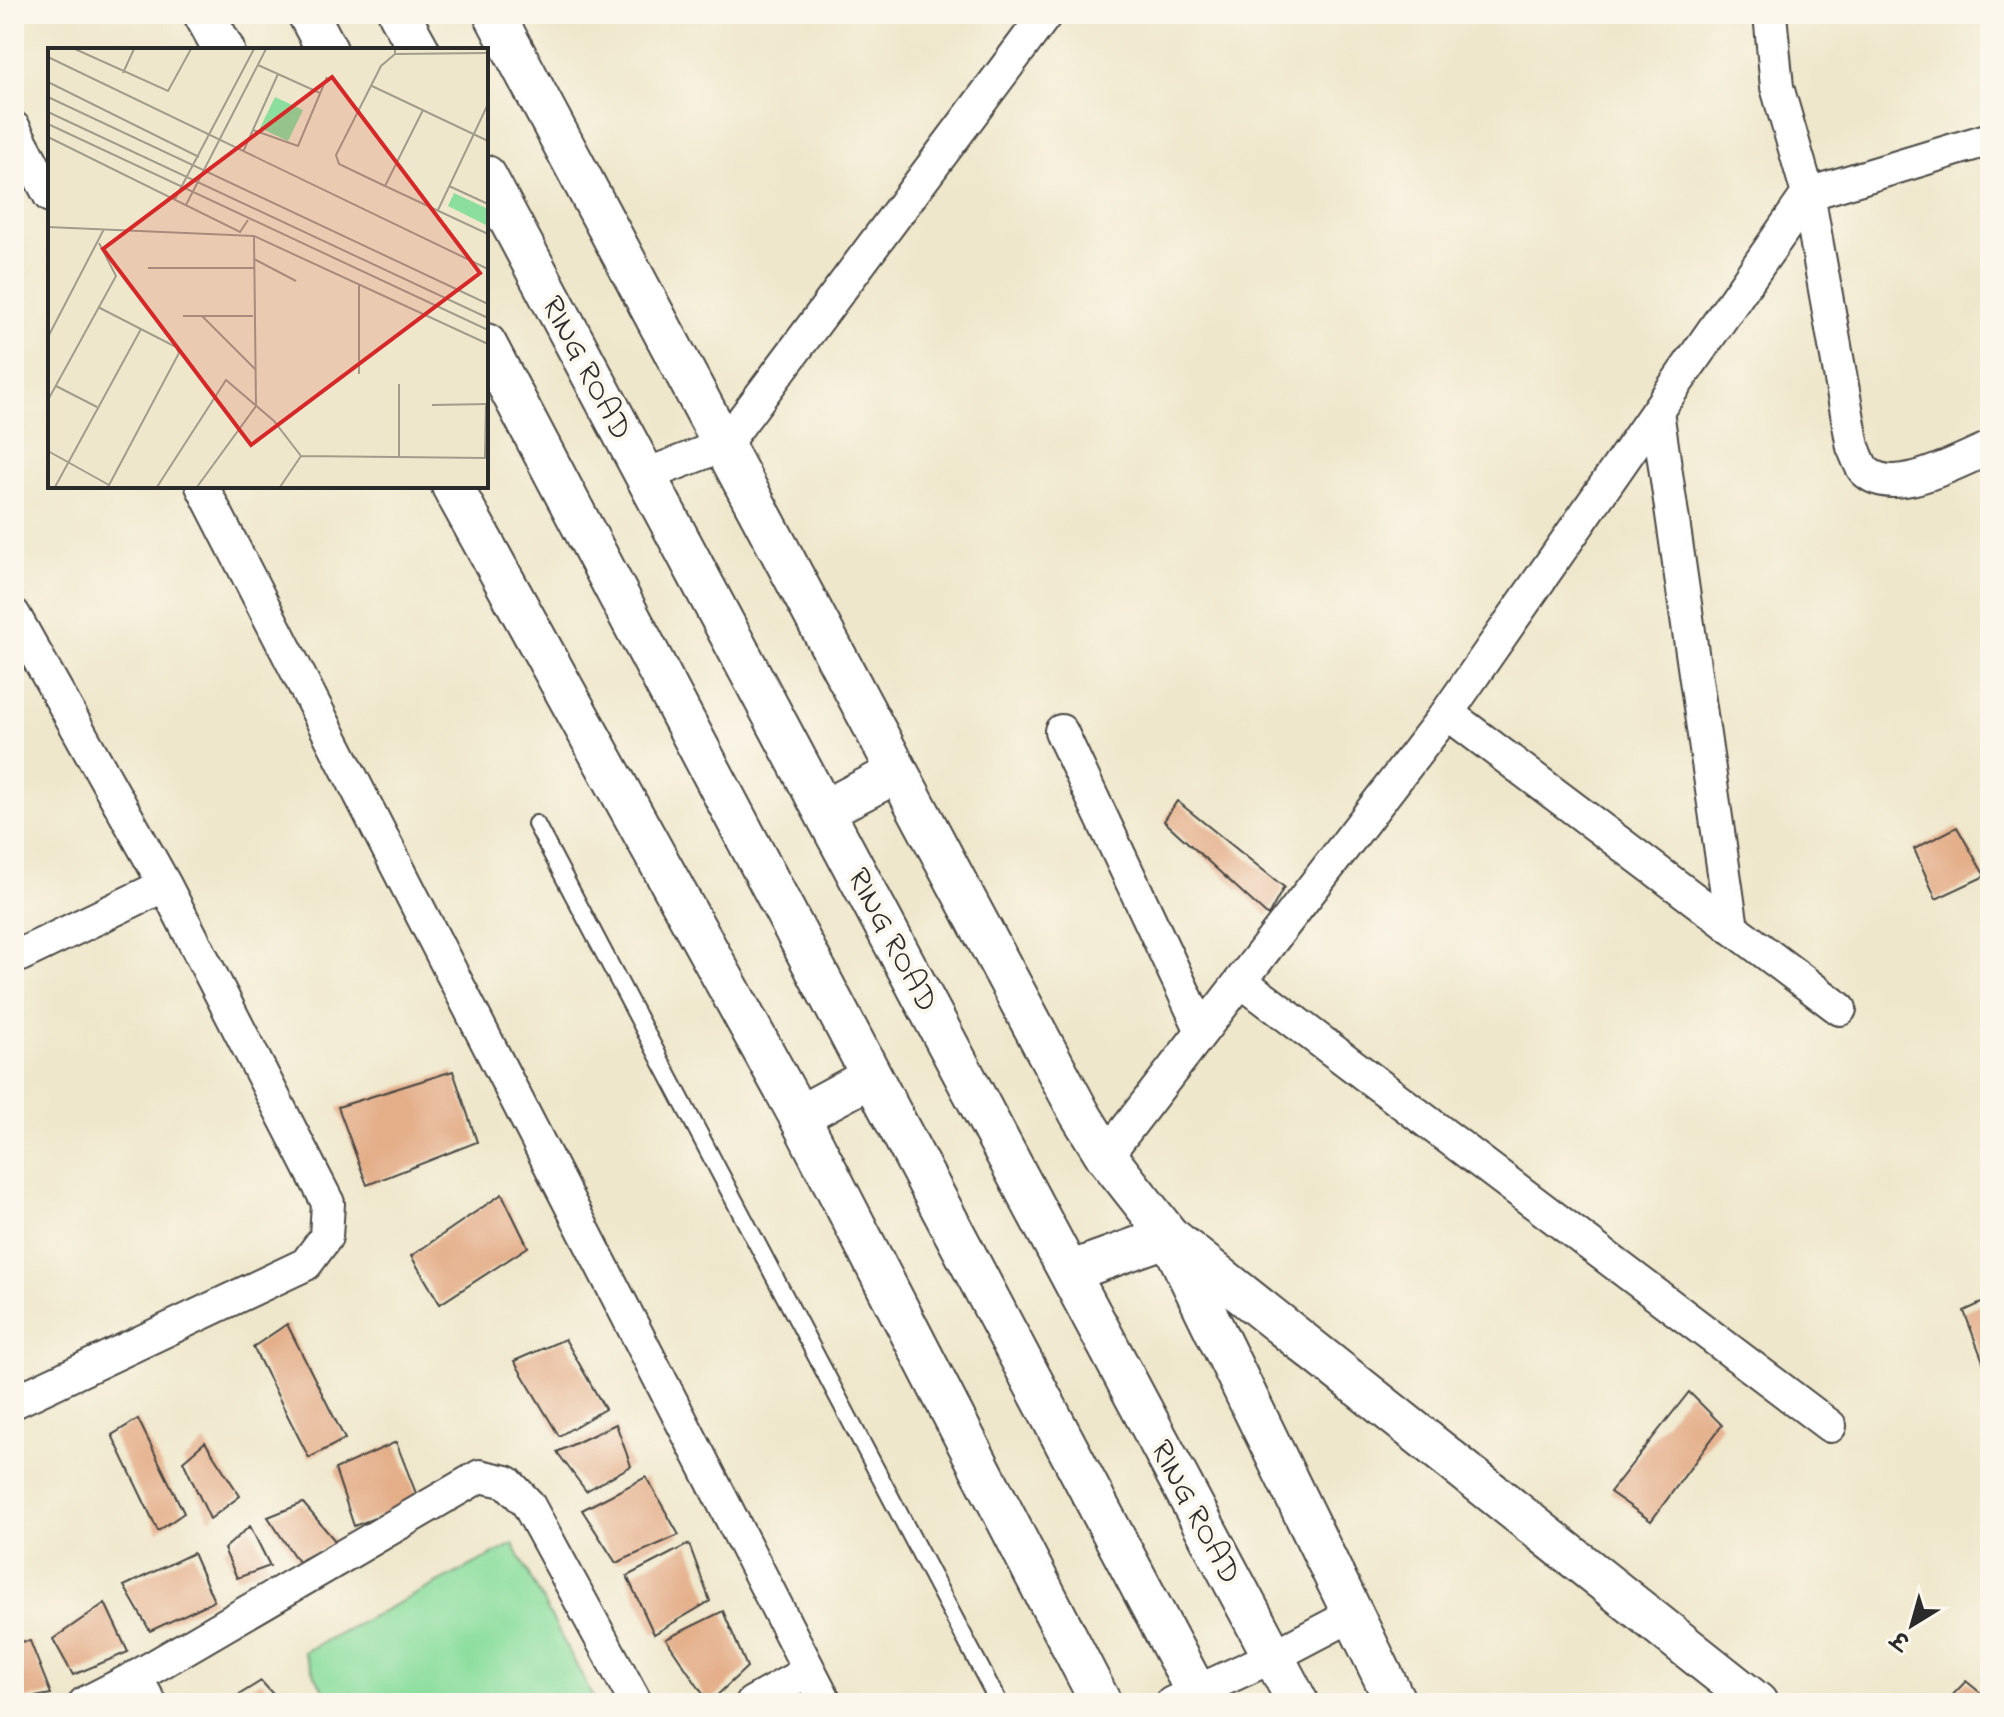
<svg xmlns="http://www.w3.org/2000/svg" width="2004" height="1717" font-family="'Indie Flower','Playpen Sans Deva',sans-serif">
<rect width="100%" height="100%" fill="#fbf7ec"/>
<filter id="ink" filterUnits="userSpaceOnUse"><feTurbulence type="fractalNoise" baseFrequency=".0125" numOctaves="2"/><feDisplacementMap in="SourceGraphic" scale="16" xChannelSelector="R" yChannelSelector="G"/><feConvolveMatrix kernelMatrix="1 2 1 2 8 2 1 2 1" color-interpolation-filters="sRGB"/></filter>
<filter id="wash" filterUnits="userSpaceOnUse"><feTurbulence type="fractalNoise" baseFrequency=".006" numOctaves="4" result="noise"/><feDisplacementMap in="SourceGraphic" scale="32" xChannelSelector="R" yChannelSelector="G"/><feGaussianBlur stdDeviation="1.8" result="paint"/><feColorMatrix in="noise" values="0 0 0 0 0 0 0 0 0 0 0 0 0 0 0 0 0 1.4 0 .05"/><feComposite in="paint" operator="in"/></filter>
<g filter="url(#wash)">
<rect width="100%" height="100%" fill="#efe7cb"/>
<!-- green -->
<path fill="#8bde9e" stroke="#5b8464" stroke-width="2" d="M 513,1544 L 596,1703 L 330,1703 L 303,1652 Z"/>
<g id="blocks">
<!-- building -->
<path fill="#e4ae89" d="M 1177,801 L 1284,887 L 1268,916 L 1164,821 Z
M 1957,827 L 1985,876 L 1936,899 L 1914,849 Z
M 453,1071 L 477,1142 L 367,1185 L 338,1107 Z
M 502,1194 L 528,1247 L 440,1304 L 411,1256 Z
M 1990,1299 L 1990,1380 L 1964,1311 Z
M 287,1324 L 345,1439 L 309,1458 L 253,1347 Z
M 565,1339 L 605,1409 L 559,1436 L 514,1361 Z
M 1689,1392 L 1722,1425 L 1651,1521 L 1610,1492 Z
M 138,1419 L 184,1513 L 158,1531 L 112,1435 Z
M 616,1424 L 631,1466 L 586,1491 L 557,1452 Z
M 205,1442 L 240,1496 L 210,1519 L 183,1461 Z
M 396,1442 L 419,1501 L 354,1526 L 335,1469 Z
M 646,1477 L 679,1535 L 616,1563 L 582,1510 Z
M 303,1503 L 336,1542 L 298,1562 L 268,1517 Z
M 250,1526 L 270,1566 L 237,1578 L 224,1549 Z
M 689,1544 L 710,1601 L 654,1634 L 627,1576 Z
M 193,1553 L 214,1601 L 150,1631 L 124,1586 Z
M 105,1603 L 128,1652 L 73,1675 L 53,1639 Z
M 723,1611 L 747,1667 L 709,1703 L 666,1639 Z
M 30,1641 L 51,1694 L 14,1701 L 14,1642 Z
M 261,1681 L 281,1703 L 226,1703 Z
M 1966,1681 L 1987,1698 L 1984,1703 L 1945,1703 Z"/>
</g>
</g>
<g filter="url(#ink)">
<use href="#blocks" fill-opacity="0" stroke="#484743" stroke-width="2"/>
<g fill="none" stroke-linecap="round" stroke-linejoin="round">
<defs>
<path id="service" d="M 536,824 L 999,1703"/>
<path id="minor" d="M 1770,14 L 1777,87 L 1808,194 L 1853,447 C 1856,453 1859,464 1864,470 C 1893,500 1959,460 1990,448
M 14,128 L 50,196
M 1657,411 L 1732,928
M 646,475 L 724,445 L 1046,14
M 202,486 L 826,1703
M 14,615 L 165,885 L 14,958
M 1447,713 L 1840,1009
M 1061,731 L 1202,1031
M 1241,981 L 1830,1426
M 1106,1156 L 1447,713 L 1808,194 L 1990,139
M 14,1402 L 306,1264 L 326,1237 L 328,1203 L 165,885
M 136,1677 L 150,1703
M 85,1703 L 136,1677 L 480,1476 L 507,1482 L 528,1504 L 636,1703
M 752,1703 L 809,1671
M 1172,1703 L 1274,1656 L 1352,1615"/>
<path id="tertiary" d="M 204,14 L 224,50
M 308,14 L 327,50
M 399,14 L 419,50
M 494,14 L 1080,1114 L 1106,1156 L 1169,1236 L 1757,1703
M 486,176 L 1298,1703
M 486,344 L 1202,1703
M 452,486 L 799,1116 L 1101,1703
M 825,810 L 896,773
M 799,1116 L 871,1077
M 1069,1272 L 1169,1236 L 1396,1703"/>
</defs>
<!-- service casing -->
<use href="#service" stroke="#484743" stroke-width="20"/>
<!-- minor casing -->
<use href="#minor" stroke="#484743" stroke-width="36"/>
<!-- tertiary casing -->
<use href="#tertiary" stroke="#484743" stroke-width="44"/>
<!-- service -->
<use href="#service" stroke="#fff" stroke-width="16"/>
<!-- minor -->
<use href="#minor" stroke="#fff" stroke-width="32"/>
<!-- tertiary -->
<use href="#tertiary" stroke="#fff" stroke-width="40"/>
</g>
</g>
<g text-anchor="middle" stroke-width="8" stroke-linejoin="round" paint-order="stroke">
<!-- street labels -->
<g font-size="32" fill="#2b2b2b" stroke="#fbf7ec">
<text transform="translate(588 367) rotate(62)" y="11">RING ROAD</text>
<text transform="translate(894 939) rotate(62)" y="11">RING ROAD</text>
<text transform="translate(1197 1511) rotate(62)" y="11">RING ROAD</text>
</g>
</g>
<!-- overview -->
<g transform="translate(48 48)">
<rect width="440" height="440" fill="#efe7cb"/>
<path d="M 227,49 L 255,62 L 240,93 L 212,80 ZM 406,145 L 440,161 L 440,178 L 400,158 Z" fill="#8bde9e"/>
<path fill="none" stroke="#a19c8b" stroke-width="2" d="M 27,1 L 120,43 L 143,1M 347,1 L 347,6 L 440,5M 0,9 L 440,221M 210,17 L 272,45M 75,25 L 86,1M 0,34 L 151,109M 324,38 L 440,93M 0,49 L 440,256M 375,62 L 337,138 L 440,186M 0,64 L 440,270M 0,76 L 440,282M 205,82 L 250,98 L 279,29M 0,89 L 192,184 L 200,172M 195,104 L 230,26M 337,138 L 291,116 L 288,107 L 333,18 L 347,6M 401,138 L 440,156M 127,151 L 206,1M 138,157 L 218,1M 390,162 L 440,56M 0,179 L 206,188 L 440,296M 206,211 L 248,233M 100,220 L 206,220M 311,236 L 311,326M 50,259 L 128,299 L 131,305 L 60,439M 135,268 L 205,268M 154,268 L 207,321M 0,289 L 56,181M 351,336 L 351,409M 8,338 L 49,359M 0,352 L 68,228 L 51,195M 384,357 L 440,356M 0,403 L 61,437M 437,410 L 438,356M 7,439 L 93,281M 109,439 L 178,332 L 226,373 L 253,408 L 440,410M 149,439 L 208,358 L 206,188M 232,439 L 253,408"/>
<path fill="#d62828" fill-opacity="0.15" stroke="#d62828" stroke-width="4" d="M 284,29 L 432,225 L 203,397 L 55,201 Z"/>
<rect width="440" height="440" fill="none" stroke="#2b2b2b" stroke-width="4"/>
</g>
<!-- margin -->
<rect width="2004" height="1717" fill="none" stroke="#fbf7ec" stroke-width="48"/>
<!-- north arrow -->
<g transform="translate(1912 1625) rotate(217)" stroke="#fbf7ec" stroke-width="6" paint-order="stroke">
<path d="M0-6L14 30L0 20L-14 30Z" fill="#2b2b2b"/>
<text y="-12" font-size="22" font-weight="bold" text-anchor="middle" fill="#2b2b2b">उ</text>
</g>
</svg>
